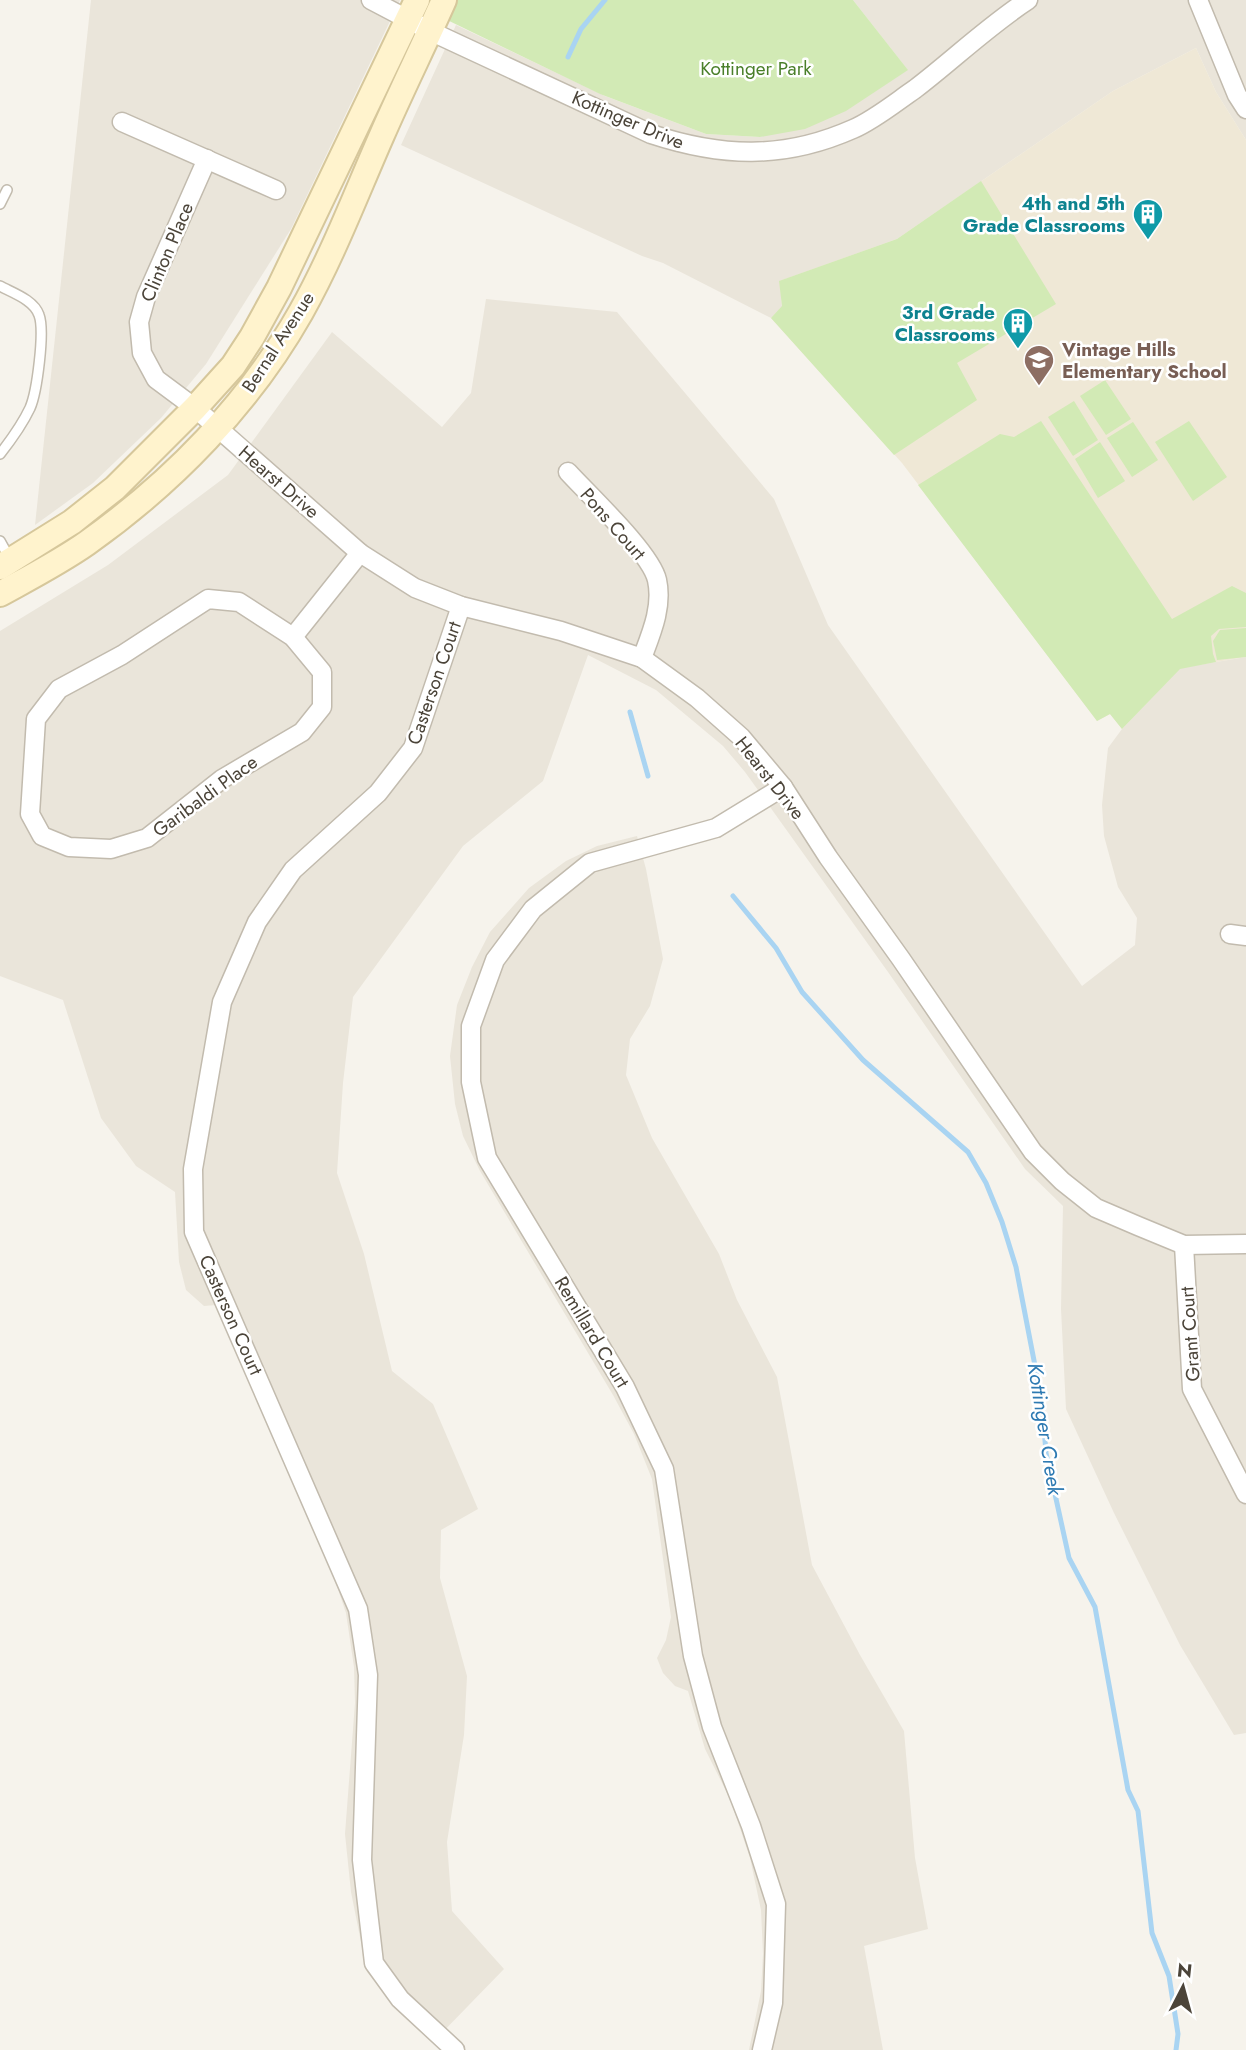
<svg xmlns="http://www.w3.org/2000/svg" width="1246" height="2050" font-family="Jost,sans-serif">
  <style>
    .residential { fill: #eae5da }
    .education { fill: #efe8d6 }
    .green { fill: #d2eab5 }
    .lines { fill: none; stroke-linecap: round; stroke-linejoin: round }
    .stream { stroke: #a9d4f2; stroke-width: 5 }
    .service-casing { stroke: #c2bbae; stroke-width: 12 }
    .minor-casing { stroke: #c2bbae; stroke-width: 21 }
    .secondary-casing { stroke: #d6c79b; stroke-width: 28 }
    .service { stroke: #fff; stroke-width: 9 }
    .minor { stroke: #fff; stroke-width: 18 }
    .secondary { stroke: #fff3cd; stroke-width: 24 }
    .labels { text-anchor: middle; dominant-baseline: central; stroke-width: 5; stroke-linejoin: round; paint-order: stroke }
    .park-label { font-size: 19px; fill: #4a7f2a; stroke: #fff }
    .street-label { font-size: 19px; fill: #4b4439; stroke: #fff }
    .culture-label { font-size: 19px; font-weight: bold; fill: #0d838f; stroke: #fff; text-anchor: end }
    .education-label { font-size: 19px; font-weight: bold; fill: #785e54; stroke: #fff; text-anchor: start }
    .water-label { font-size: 21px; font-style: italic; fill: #2e7ab2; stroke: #fff }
  </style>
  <rect width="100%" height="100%" fill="#f6f3ec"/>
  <g class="residential">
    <path d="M91 0H400L291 229 206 364 161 418 93 483 35 525Z"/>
    <path d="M853 0H1246V140L1216 92 1196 48 1113 91 897 239 780 281 782 307 771 318 663 263 642 256 401 145 456 25 605 96 706 134 760 137 907 69Z"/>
    <path d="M486 299 617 312 774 499 828 625 1082 986 1135 945 1137 918 1118 887 1104 836 1102 805 1108 748 1122 729 1180 668 1246 657V1733L1234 1735 1180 1645 1114 1513 1066 1409 1061 1309 1063 1206 1025 1169 888 972 745 772 723 746 656 690 588 655 543 781 463 846 353 997 343 1083 337 1173 364 1254 392 1371 433 1404 478 1509 441 1530 440 1578 467 1676 464 1735 447 1842 452 1911 504 1969 434 2041 399 2010 367 1972 351 1892 345 1834 355 1703 354 1667 346 1613 326 1554 216 1305 204 1306 186 1290 179 1262 175 1192 136 1166 101 1118 63 1000 0 976V631L108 565 228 475 332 332 442 427 471 393Z"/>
    <path d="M637 836 646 869 663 959 650 1006 630 1039 626 1075 652 1138 719 1254 737 1300 777 1377 812 1565 860 1655 904 1731 915 1858 928 1929 864 1946 883 2050H749L761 1991 763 1954 761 1910 750 1858 730 1799 705 1749 688 1691 675 1686 663 1673 657 1658 666 1640 671 1617 652 1479 634 1434 613 1395 480 1171 463 1136 455 1104 450 1056 457 1005 472 967 490 932 529 888 566 861 597 846Z"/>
  </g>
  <path class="education" d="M1196 48 1216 92 1246 140V657L1180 668 1122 729 1110 714 1097 721 902 463 771 318 782 306 779 281 897 239 1113 91Z"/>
  <g class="green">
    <path d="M406 0H853L908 70 846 111 805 129 760 137 706 134 600 94Z"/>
    <path d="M981 181 1056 304 957 363 977 400 894 455 771 318 782 306 779 281 897 239Z"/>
    <path d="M1105 380 1131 419 1106 435 1080 396Z"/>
    <path d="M1074 401 1098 440 1073 456 1048 417Z"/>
    <path d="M1041 421 1172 619 1232 586 1246 593V627L1219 629 1211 636 1213 654 1216 662 1180 669 1122 729 1110 714 1097 721 918 485 1000 434 1014 437Z"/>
    <path d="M1189 421 1227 477 1193 501 1155 442Z"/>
    <path d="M1133 422 1158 460 1132 477 1107 438Z"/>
    <path d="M1100 442 1125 481 1098 498 1075 459Z"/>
    <path d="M1246 628V657L1217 660 1213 641 1220 630Z"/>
  </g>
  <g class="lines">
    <g class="stream">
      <path d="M568 57 581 29 605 0"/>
      <path d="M630 712 648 776"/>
      <path d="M733 896 776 948 802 992 863 1060 968 1152 986 1183 1002 1222 1016 1267 1042 1402 1046 1453 1069 1558 1095 1607 1128 1790 1138 1811 1152 1933 1169 1976 1178 2034 1176 2050"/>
    </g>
    <g class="service-casing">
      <g id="service">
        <path d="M0 204 7 190"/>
        <path d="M0 286C13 293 34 300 39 315 45 331 37 392 30 408 22 425 11 440 0 454"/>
        <path d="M0 541 10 559"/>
      </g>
    </g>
    <g class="minor-casing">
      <g id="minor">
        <path d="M371 0 430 31 651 134C721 157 783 160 853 129 874 120 896 102 915 89 953 60 988 26 1028 0"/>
        <path d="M1198 0 1237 95 1246 109"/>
        <path d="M122 122 276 190"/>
        <path d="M207 159 146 297 139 322 142 353 156 379 195 408 360 553 415 588 461 606 561 631 642 658 697 698 741 737 783 787 828 857 901 959 1033 1152 1062 1181 1096 1208 1138 1226 1184 1245 1246 1244"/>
        <path d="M568 472C589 495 651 553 657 580 663 607 651 634 642 658"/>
        <path d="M208 599 239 602 293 637 322 672V707L302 732 222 779 147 838 111 849 69 847 42 836 30 814 36 719 59 689 122 655Z"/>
        <path d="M293 637 360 553"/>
        <path d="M1230 934 1246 936"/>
        <path d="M1184 1245 1192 1389 1246 1494"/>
        <path d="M455 2050 400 1999 374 1963 362 1860 368 1675 358 1609 194 1232 193 1169 222 1002 257 922 293 870 378 793 413 748 461 606"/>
        <path d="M762 2050 773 2003 776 1904 751 1826 712 1727 693 1656 664 1469 625 1387 487 1158 471 1082V1026L495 960 533 909 590 863 716 828 783 787"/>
      </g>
    </g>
    <g class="secondary-casing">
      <g id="secondary">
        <path d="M0 567 72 522 115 488 195 408 233 366 252 337 279 288 417 0"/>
        <path d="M0 594C29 578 60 562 87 543 173 482 249 404 301 312 333 255 356 194 382 135 402 89 424 45 444 0"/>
      </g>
    </g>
    <use href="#service" class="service"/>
    <use href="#minor" class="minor"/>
    <use href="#secondary" class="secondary"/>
  </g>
  <defs>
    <g id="building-pin" transform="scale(1.575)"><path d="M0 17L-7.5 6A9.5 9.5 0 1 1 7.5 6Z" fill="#0f9aa8" stroke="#fff"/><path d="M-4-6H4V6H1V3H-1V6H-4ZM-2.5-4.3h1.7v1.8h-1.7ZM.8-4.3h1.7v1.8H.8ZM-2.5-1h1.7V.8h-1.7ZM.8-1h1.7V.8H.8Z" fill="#fff"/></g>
    <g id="school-pin" transform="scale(1.575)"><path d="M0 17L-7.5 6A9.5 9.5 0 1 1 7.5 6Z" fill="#8d6e63" stroke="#fff"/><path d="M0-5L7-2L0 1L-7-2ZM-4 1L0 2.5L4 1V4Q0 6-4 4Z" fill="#fff"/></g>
  </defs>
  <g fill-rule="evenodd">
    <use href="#building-pin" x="1148" y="214"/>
    <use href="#building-pin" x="1018" y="323"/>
    <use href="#school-pin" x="1039" y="360"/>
  </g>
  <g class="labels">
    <g class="park-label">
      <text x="756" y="68">Kottinger Park</text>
    </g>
    <g class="street-label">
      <text transform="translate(628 120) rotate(23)">Kottinger Drive</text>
      <text transform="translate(167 252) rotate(-67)">Clinton Place</text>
      <text transform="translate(278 342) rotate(-57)">Bernal Avenue</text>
      <text transform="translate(279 482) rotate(41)">Hearst Drive</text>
      <text transform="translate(613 524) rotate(49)">Pons Court</text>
      <text transform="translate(434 683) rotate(-71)">Casterson Court</text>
      <text transform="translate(770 778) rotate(52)">Hearst Drive</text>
      <text transform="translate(205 796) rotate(-36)">Garibaldi Place</text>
      <text transform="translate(231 1315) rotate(66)">Casterson Court</text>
      <text transform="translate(592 1332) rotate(59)">Remillard Court</text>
      <text transform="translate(1190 1334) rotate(-94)">Grant Court</text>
    </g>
    <g class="culture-label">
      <text x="1125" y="203">4th and 5th<tspan x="1125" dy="22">Grade Classrooms</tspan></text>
      <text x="995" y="312">3rd Grade<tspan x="995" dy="22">Classrooms</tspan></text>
    </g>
    <g class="education-label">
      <text x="1062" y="349">Vintage Hills<tspan x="1062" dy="22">Elementary School</tspan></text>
    </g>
    <g class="water-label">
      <text transform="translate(1045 1429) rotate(81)">Kottinger Creek</text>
    </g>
  </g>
  <g transform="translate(1183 1987) rotate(6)" stroke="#ffffff" stroke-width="5" paint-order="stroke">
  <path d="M0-5L12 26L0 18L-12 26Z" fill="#4b4439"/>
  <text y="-10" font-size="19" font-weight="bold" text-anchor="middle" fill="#4b4439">N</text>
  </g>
</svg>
